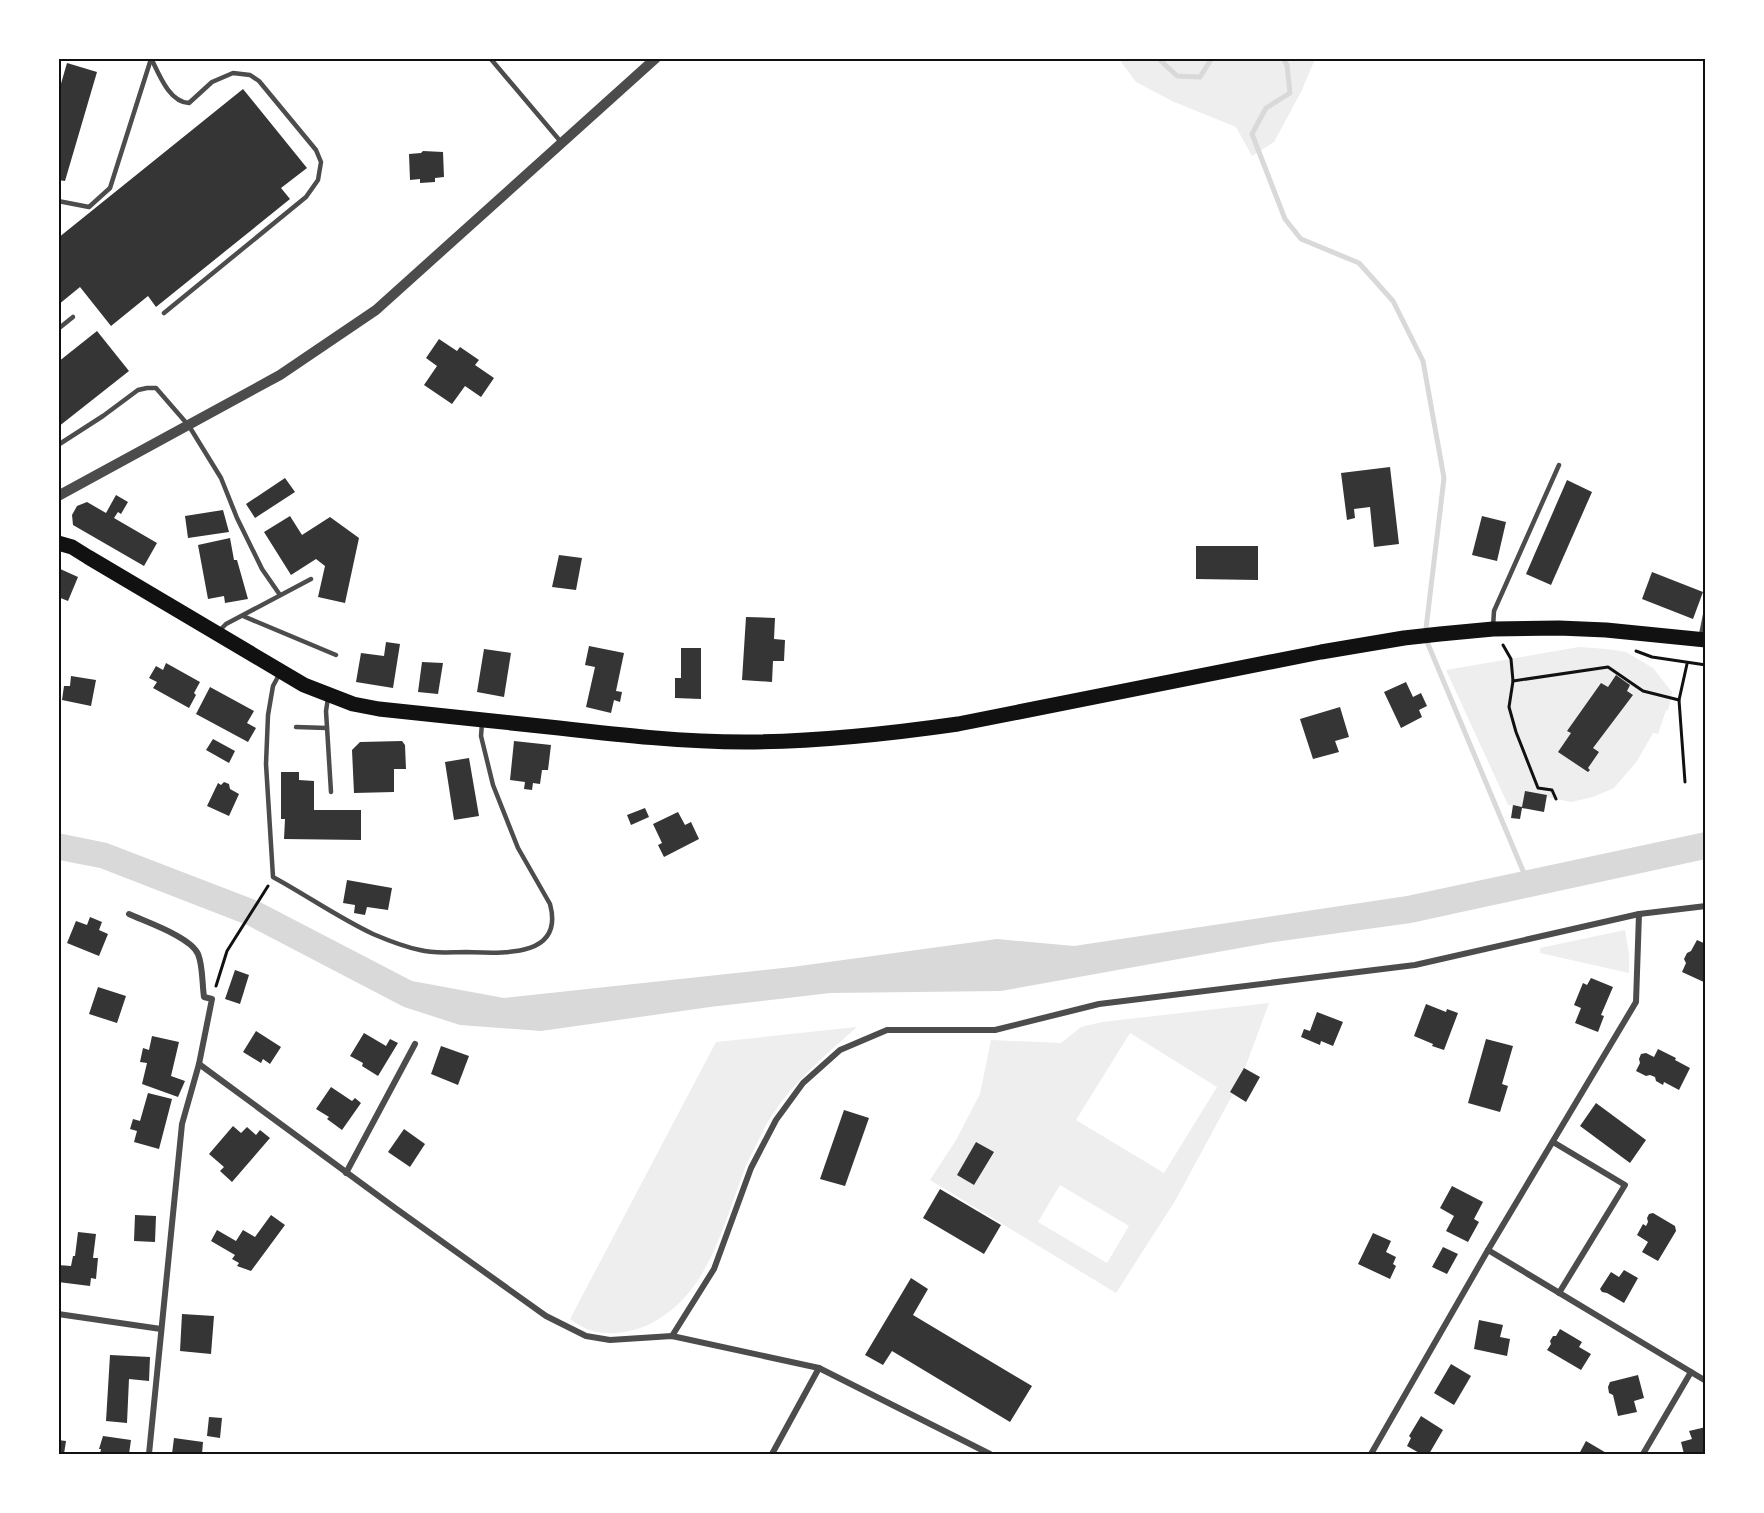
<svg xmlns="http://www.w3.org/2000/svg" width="1764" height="1513" font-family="'Titillium Web',sans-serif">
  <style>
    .green { fill: #eee; fill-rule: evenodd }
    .water { fill: #d9d9d9 }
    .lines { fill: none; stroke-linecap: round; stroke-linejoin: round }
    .stream { stroke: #d9d9d9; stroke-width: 5 }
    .building { fill: #353535 }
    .path { stroke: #111; stroke-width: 3 }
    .service { stroke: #4c4c4c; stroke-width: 4.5 }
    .minor { stroke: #4c4c4c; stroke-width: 6 }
    .tertiary { stroke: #4c4c4c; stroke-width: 10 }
    .primary { stroke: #111; stroke-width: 15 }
    .neatline { fill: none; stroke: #111; stroke-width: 2 }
  </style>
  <rect width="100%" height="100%" fill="#fff"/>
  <g class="green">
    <path d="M1119 59H1315L1301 92 1274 142 1252 156 1236 127 1172 101 1136 82Z"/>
    <path d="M1579 647 1607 649 1626 652 1653 668 1672 692 1668 711 1666 710 1658 734 1653 733 1637 761 1614 788 1593 797 1571 802 1547 797V795L1522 807 1508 805 1446 670Z"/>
    <path d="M1625 930 1629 954V973L1540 953V948Z"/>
    <path d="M1269 1003 1245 1068 1230 1092 1233 1094 1175 1201 1116 1293 930 1180 956 1140 980 1094 991 1040 1061 1043 1081 1027 1102 1022ZM1130 1033 1217 1087 1164 1173 1076 1120ZM976 1142 994 1153 974 1185 957 1175ZM1060 1185 1129 1226 1107 1263 1038 1222Z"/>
    <path d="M857 1027C827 1054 795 1080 772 1115 767 1122 763 1131 759 1139 755 1148 749 1158 745 1168 722 1227 708 1300 643 1327 627 1333 607 1336 589 1330 583 1328 576 1323 570 1319L716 1042Z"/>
  </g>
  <path class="water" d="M1705 832 1706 859 1411 923 1274 942 1001 991 830 993 710 1007 541 1031 460 1025 404 1007 247 925 100 868 59 860 58 833 107 843 258 901 412 981 504 998 792 967 997 939 1074 946 1407 896Z"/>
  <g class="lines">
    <g class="stream">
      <path d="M1158 58 1177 76 1200 77 1212 58"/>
      <path d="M1283 58 1287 65 1290 93 1266 108 1252 134 1285 219 1301 239 1359 263 1393 301 1423 361 1444 478 1425 637 1526 878"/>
    </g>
  </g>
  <g class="building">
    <path d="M67 63 97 72 65 181 58 180V94Z"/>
    <path d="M243 89 307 168 281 188 290 199 156 307 148 296 111 326 80 287 58 305V238Z"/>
    <path d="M423 151 443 152 444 177 435 178V182L420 183V179L410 180 409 154 421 153Z"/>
    <path d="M97 331 129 371 58 427V362Z"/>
    <path d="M439 339 457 351 460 347 479 360 475 365 494 378 481 397 465 386 452 404 424 385 437 366 426 358Z"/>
    <path d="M1390 467 1399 544 1374 547 1370 507 1354 509 1355 518 1347 520 1341 473Z"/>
    <path d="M285 478 295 492 255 518 246 504Z"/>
    <path d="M1567 480 1592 492 1551 585 1526 574Z"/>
    <path d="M116 495 128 502 121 514 118 512 114 518 157 543 144 566 73 525 72 515 77 506 87 502 106 513Z"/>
    <path d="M223 510 229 532 188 538 185 516Z"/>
    <path d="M290 516 302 535 330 517 359 538 345 603 318 597 325 566 316 559 291 575 264 532Z"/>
    <path d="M1482 516 1506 522 1497 561 1472 555Z"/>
    <path d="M230 538 234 560H237L248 599 225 603 224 596 208 599 198 545Z"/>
    <path d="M1196 546H1258V580L1196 579Z"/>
    <path d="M559 555 582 558 576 590 552 587Z"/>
    <path d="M58 568 78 577 68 601 58 597Z"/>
    <path d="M1652 572 1703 592 1693 619 1642 599Z"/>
    <path d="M746 617 775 618 774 639 785 640 784 661H773L772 682 742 680Z"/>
    <path d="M386 642 400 644 393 688 356 682 361 653 384 656Z"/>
    <path d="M589 646 624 653 616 691 622 692 620 702 614 700 611 713 586 707 595 667 585 665Z"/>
    <path d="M681 648H701V699L675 698V678H681Z"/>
    <path d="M484 649 511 653 504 697 477 692Z"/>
    <path d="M422 662 443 663 438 694 418 692Z"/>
    <path d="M166 663 200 682 194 693 196 695 189 708 153 688 157 682 149 678 156 666 163 670Z"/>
    <path d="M1616 675 1630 685 1627 691 1633 695 1593 748 1599 752 1588 768 1590 770 1588 772 1558 752 1571 733 1567 731 1601 683 1608 687Z"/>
    <path d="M71 676 96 680 91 706 62 700 64 686H70Z"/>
    <path d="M1406 682 1413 697 1421 693 1427 706 1419 710 1422 717 1401 728 1384 692Z"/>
    <path d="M210 687 254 711 247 723 256 728 248 742 196 714Z"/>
    <path d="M1340 707 1349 737 1335 741 1339 752 1313 759 1300 719Z"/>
    <path d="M213 739 235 751 229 763 206 750Z"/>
    <path d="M402 741 405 745 406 769H394V792L354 793 352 750 360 742Z"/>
    <path d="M514 741 551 745 548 770H542L540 784 533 783 532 790 524 789 525 782 510 780Z"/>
    <path d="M469 758 479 816 454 820 445 762Z"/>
    <path d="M281 772H299V780L314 781V810H361V840L284 839 285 819H281Z"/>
    <path d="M224 782 229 784 230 789 239 794 229 816 207 806 218 783 221 785Z"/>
    <path d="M1525 791 1547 795 1544 812 1522 808 1520 819 1511 818 1513 805 1522 807Z"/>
    <path d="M645 808 649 817 631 825 627 815Z"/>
    <path d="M678 812 685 825 691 822 699 839 664 857 658 845 662 843 653 824Z"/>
    <path d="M347 880 392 888 388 910 367 907 365 915 354 913 355 905 343 903Z"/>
    <path d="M90 917 102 922 99 930 108 934 99 956 67 943 76 921 87 925Z"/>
    <path d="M1697 940 1706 944V983L1682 972 1686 963 1684 959 1687 953 1691 951Z"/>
    <path d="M235 970 249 975 240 1004 225 999Z"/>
    <path d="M1591 978 1613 987 1601 1015 1604 1016 1598 1032 1575 1023 1581 1008 1574 1005 1583 983 1587 985Z"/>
    <path d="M98 987 126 996 117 1023 89 1014Z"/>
    <path d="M1426 1004 1446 1012 1447 1009 1458 1013 1444 1050 1432 1046 1433 1044 1414 1036Z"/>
    <path d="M1317 1012 1343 1022 1333 1046 1321 1041 1320 1045 1301 1037 1304 1029 1310 1031Z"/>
    <path d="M256 1031 281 1047 270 1064 263 1059 261 1063 243 1052Z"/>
    <path d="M364 1033 386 1046 390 1039 398 1043 378 1076 362 1066 363 1063 350 1056Z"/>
    <path d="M152 1036 179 1042 171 1076 185 1081 178 1097 142 1084 147 1063 140 1062 143 1048 149 1050Z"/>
    <path d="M1486 1039 1513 1046 1502 1084 1508 1086 1500 1112 1468 1103Z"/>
    <path d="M441 1046 469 1056 458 1085 431 1074Z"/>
    <path d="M1658 1049 1676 1058 1675 1060 1690 1068 1679 1090 1664 1082 1663 1085 1656 1081 1655 1077 1650 1075 1646 1076 1636 1071 1640 1063 1639 1059 1641 1054 1646 1053 1654 1057Z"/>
    <path d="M1244 1068 1260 1077 1246 1102 1230 1092Z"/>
    <path d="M331 1087 352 1101 355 1098 361 1103 342 1130 327 1119 329 1117 316 1109Z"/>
    <path d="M148 1093 172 1099 159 1149 134 1142 137 1131 130 1129 133 1119 140 1121Z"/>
    <path d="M1596 1103 1646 1140 1630 1163 1580 1126Z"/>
    <path d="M844 1110 869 1118 845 1186 820 1179Z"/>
    <path d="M233 1126 241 1133 247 1127 256 1135 260 1130 270 1138 232 1182 220 1171 224 1167 209 1154Z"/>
    <path d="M404 1129 425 1144 410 1167 388 1152Z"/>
    <path d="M976 1142 994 1152 974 1185 957 1175Z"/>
    <path d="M1452 1186 1483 1202 1474 1219 1479 1222 1468 1242 1446 1231 1454 1216 1440 1208Z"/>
    <path d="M940 1189 1001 1225 984 1254 923 1218Z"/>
    <path d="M1653 1213 1675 1226 1676 1231 1658 1261 1642 1252 1648 1242 1637 1235 1643 1224 1646 1226 1648 1222 1647 1218 1649 1214Z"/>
    <path d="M135 1215 156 1216 155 1242 134 1241Z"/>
    <path d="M271 1215 285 1225 251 1271 237 1266 239 1263 232 1259 235 1255 211 1241 217 1230 236 1241 243 1230 255 1237Z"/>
    <path d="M78 1232 96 1234 93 1258H98L96 1279 91 1278 90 1286 58 1282V1265L71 1266 73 1256H75Z"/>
    <path d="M1373 1233 1391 1241 1386 1252 1396 1257 1393 1264 1396 1266 1390 1279 1358 1264Z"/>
    <path d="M1443 1247 1458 1254 1447 1274 1432 1267Z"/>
    <path d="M1624 1270 1638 1278 1624 1303 1607 1293 1602 1292 1600 1289 1611 1272 1619 1277Z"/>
    <path d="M911 1278 928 1289 913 1315 1032 1386 1010 1422 892 1351 883 1365 865 1355Z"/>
    <path d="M182 1314 214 1316 211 1354 180 1351Z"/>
    <path d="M1479 1320 1503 1325 1500 1337 1510 1339 1507 1356 1474 1349Z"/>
    <path d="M1560 1329 1582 1342 1579 1347 1591 1354 1581 1370 1547 1350 1551 1344 1550 1341 1553 1336H1556Z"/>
    <path d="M110 1355 150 1357 149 1381 129 1379 127 1423 106 1421Z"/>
    <path d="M1451 1364 1471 1376 1454 1405 1434 1393Z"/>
    <path d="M1638 1375 1644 1398 1634 1401 1637 1412 1618 1416 1613 1395 1609 1393 1608 1387 1610 1382Z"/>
    <path d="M1421 1416 1443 1430 1429 1454H1421L1407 1446 1411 1438 1409 1436Z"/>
    <path d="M209 1417 222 1418 220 1438 207 1436Z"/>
    <path d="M1706 1427V1454H1684L1681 1442 1692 1439 1689 1431Z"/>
    <path d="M103 1436 131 1440 129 1454H100L101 1449H99Z"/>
    <path d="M174 1438 203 1442 202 1454H172Z"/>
    <path d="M58 1440 66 1441 64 1454H58Z"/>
    <path d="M1586 1441 1608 1454H1579Z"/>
  </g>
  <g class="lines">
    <g class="path">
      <path d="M1503 645 1511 659 1513 681 1509 707 1516 732 1538 788 1552 790 1556 799"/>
      <path d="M1636 651 1652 657 1706 665"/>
      <path d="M1513 681 1608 667 1643 691 1679 700 1685 782"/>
      <path d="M1679 700 1687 664"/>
      <path d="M216 986 227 951 268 886"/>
    </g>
    <g class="service">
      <path d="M151 58C159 74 169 102 189 103L212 82 233 73 250 75 259 81 316 150 321 162 318 180 306 197 164 313"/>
      <path d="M490 58 561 142"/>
      <path d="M58 201 89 207 110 188 151 59"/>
      <path d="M58 329 73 317"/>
      <path d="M58 445 103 416 138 390 147 388H156L189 426 221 478 237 518 262 569 280 595"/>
      <path d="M243 616 336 655"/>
      <path d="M1493 627 1494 611 1559 465"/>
      <path d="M218 632 226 624 311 579"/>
      <path d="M280 673 273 686 268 715 266 764 273 877C306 895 339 918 373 934 387 940 405 947 420 950 434 954 451 952 466 952 500 953 565 959 550 904L518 848 493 785 481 736 482 723"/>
      <path d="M328 698 326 711 331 792"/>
      <path d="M296 727 327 728"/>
    </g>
    <g class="minor">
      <path d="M1701 639 1706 614"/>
      <path d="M129 914C146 922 191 937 198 954 203 966 202 983 204 997L212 999 199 1064 182 1124 149 1454"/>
      <path d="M199 1064 395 1208 546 1316 586 1336 610 1340 672 1336 819 1368 990 1454"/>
      <path d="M1553 1142 1625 1185 1559 1293"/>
      <path d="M346 1173 415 1044"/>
      <path d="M1488 1250 1706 1381"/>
      <path d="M58 1314 161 1329"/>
      <path d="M672 1336 714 1269 751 1168 776 1120 803 1083 840 1050 887 1030H995L1099 1004 1415 965 1639 914 1706 906"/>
      <path d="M772 1454 819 1368"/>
      <path d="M1371 1454 1488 1250 1636 1002 1639 914"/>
      <path d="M1643 1454 1691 1372"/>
    </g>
    <path class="tertiary" d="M58 496 280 375 376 310 656 58"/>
    <path class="primary" d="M58 543 72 547 88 557 304 685 353 704 379 709C439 715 499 722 559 728 621 735 683 742 745 742 816 742 888 734 958 724L1321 652 1404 638 1440 634 1493 629 1559 628 1606 630 1706 640"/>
  </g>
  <rect width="1764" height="1513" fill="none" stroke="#ffffff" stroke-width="120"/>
  <rect x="60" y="60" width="1644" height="1393" class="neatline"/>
</svg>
